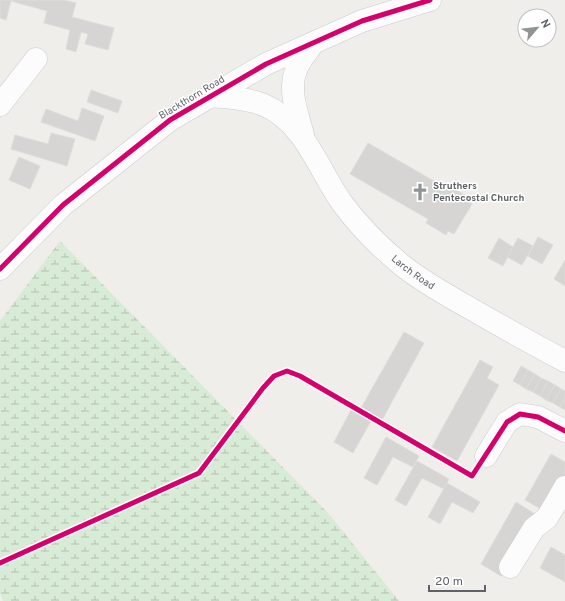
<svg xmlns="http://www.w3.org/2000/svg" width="565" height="601" font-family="Overpass,sans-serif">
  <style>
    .wetland { fill: url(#wetland-marsh) }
    .building { fill: #d6d5d3; stroke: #deddd9 }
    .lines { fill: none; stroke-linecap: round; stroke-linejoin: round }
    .minor-casing { stroke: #cbcccc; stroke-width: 23 }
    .minor { stroke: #fdfcfc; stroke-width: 22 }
    .cycleway-casing { stroke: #fff; stroke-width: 8 }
    .cycleway { stroke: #d6006c; stroke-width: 5 }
    .labels { text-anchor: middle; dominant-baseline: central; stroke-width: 3; stroke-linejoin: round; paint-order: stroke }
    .street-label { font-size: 10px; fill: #5f6368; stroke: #fff }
    .poi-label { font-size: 10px; font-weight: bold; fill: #5f6368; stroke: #fff; text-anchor: start }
  </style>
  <defs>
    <pattern id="wetland-marsh" width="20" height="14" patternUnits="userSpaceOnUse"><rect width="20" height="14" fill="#d8ebd6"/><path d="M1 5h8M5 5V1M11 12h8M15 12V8" fill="none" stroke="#b2c2b1"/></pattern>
  </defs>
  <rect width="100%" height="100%" fill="#efeeea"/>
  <path class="wetland" d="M60 241 329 514 399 601H3L0 593V321Z"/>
  <g class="building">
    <path d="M0 0H64L76 3 72 17 114 28 108 50 85 44 88 34 81 32 76 52 66 49 70 30 44 23 47 11 11 1 6 20 0 18Z"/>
    <path d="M91 90 122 101 118 113 87 102Z"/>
    <path d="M82 108 104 116 95 141 41 122 46 109 78 121Z"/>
    <path d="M51 133 75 139 67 166 11 149 15 135 48 144Z"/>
    <path d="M368 143 446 188 448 185 468 197 466 200 472 204 454 234 448 231 446 235 426 223 428 219 350 174Z"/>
    <path d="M19 157 40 166 30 189 9 180Z"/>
    <path d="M538 237 553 245 542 264 528 256Z"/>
    <path d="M499 238 513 247 503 266 488 258Z"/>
    <path d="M518 238 533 246 522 265 507 257Z"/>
    <path d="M565 260V286L554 279Z"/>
    <path d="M404 332 424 343 382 420 361 408Z"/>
    <path d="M480 360 493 367 487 378 499 385 457 461 432 447Z"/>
    <path d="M521 366 528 370 520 385 513 381Z"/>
    <path d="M528 370 535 374 526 389 520 385Z"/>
    <path d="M535 374 541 378 533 392 526 389Z"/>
    <path d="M541 378 548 381 540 396 533 392Z"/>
    <path d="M548 381 555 385 546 400 540 396Z"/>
    <path d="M555 385 561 389 553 403 546 400Z"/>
    <path d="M561 389 565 391V397L560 407 553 403Z"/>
    <path d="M565 397V410L560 407Z"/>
    <path d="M351 410 371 421 353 453 334 442Z"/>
    <path d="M386 437 419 456 413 467 393 457 377 485 364 478Z"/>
    <path d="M551 454 565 462V478L546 512 525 500Z"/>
    <path d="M417 461 449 479 444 489 422 478 406 506 395 500Z"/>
    <path d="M447 483 480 502 473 513 452 502 440 524 428 517Z"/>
    <path d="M516 502 535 514 501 576 481 564Z"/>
    <path d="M551 547 565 555V582L540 568Z"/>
  </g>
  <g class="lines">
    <g class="minor-casing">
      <g id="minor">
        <path id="s1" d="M211 96C229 98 247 98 264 105 305 123 318 169 342 203 359 226 381 248 403 266 427 285 454 299 480 314 508 330 537 346 565 361"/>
        <path d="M0 105 36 59"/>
        <path d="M303 135C297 112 286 86 299 64 303 56 309 50 313 43"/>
        <path d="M0 269 63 205 170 120 266 64 362 21 430 0"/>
        <path d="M486 456 507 422 520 414 538 417 565 431"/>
        <path d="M510 567 534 528 547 518 565 487"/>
      </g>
    </g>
    <use href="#minor" class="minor"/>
    <g class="cycleway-casing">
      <g id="cycleway">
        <path d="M0 269 63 205 170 120 266 64 362 21 430 0"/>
        <path d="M0 563 199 473 263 388 274 376 287 371 300 376 472 476 507 422 520 414 538 417 565 431"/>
      </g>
    </g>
    <use href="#cycleway" class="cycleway"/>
  </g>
  <defs>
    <g id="church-bare" transform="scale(1.38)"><path d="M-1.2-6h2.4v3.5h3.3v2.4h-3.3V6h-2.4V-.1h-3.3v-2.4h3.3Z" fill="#919496" stroke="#fff" stroke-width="2.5" paint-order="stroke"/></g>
  </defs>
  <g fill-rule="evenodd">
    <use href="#church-bare" x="420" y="192"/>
  </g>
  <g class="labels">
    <g class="street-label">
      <text transform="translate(192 98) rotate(-31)">Blackthorn Road</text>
      <text stroke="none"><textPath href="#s1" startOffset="281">Larch Road</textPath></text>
    </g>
    <g class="poi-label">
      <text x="433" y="186">Struthers<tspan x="433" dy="12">Pentecostal Church</tspan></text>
    </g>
  </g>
  <g transform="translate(537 28) rotate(62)"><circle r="19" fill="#ffffff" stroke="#bfc1c3"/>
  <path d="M0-3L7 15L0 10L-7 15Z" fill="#919496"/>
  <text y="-6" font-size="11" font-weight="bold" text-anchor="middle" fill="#5f6368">N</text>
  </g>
  <path d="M429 585v6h56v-6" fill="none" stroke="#5f6368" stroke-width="2"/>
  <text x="435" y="585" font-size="12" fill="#5f6368" stroke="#ffffff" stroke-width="3" paint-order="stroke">20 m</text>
</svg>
